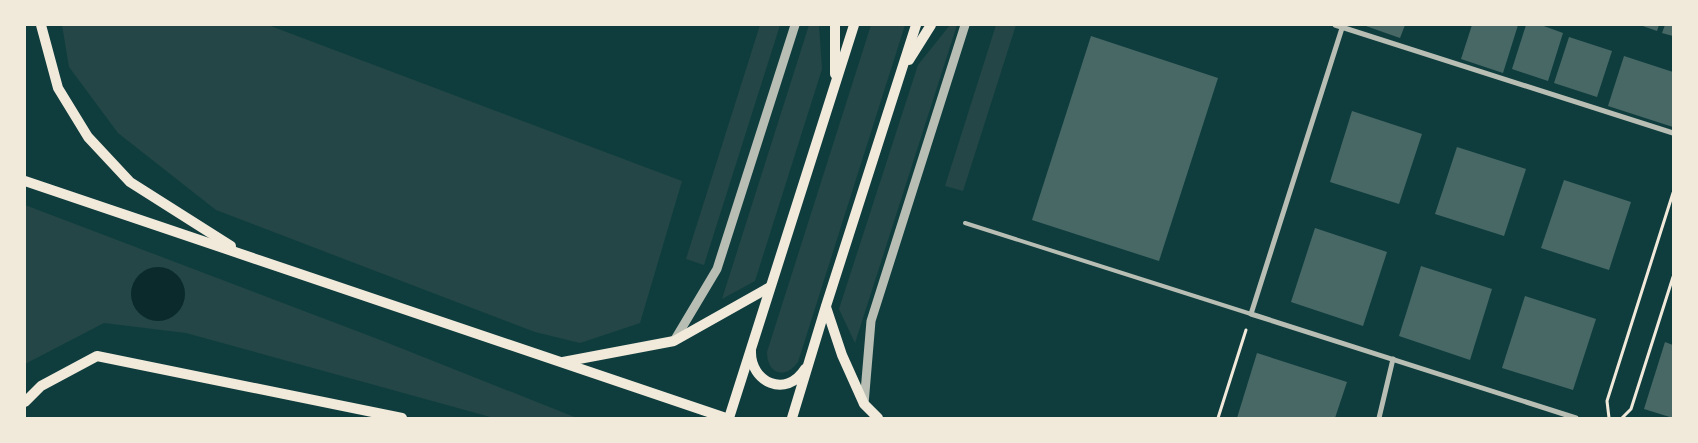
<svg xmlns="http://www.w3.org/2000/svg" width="1698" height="443" font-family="'Archivo Narrow',sans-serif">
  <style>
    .green { fill: #244646 }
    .water { fill: #0a2a2b }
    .building { fill: #486865 }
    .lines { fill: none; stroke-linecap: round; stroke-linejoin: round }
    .path { stroke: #f1e9da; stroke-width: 3 }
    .service { stroke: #b8beb3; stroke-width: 4 }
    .minor { stroke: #b8beb3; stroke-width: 5 }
    .tertiary { stroke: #b8beb3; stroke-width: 9 }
    .secondary { stroke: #f1e9da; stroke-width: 10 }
  </style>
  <rect width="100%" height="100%" fill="#0f3d3e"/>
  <g class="green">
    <path d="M62 25H268L682 181 640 323 580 343 535 332 216 210 118 133 69 67Z"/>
    <path d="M760 25H780L704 265 686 259Z"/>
    <path d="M809 25H819L822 69 755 281 722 299Z"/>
    <path d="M871 25H905L798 362C785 380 767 374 767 352Z"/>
    <path d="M950 25H957L855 343 839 309 918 65Z"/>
    <path d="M996 25H1016L963 191 945 186Z"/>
    <path d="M25 205 383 341 577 418H494L186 333 104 323 25 364Z"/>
  </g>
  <circle class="water" cx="158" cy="294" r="27"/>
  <g class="building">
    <path d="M1363 25H1405L1400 38Z"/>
    <path d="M1472 25H1518L1503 73 1461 59Z"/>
    <path d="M1526 25H1541L1563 33 1548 81 1512 69Z"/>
    <path d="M1640 25H1659L1657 31Z"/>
    <path d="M1665 25H1673V36L1662 33Z"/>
    <path d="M1091 36 1218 78 1159 261 1032 220Z"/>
    <path d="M1569 37 1612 51 1597 97 1554 83Z"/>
    <path d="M1624 56 1673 72V127L1608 106Z"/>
    <path d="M1352 111 1422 134 1399 204 1330 182Z"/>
    <path d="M1457 147 1526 169 1504 236 1435 214Z"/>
    <path d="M1564 180 1631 202 1609 270 1541 248Z"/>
    <path d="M1315 228 1387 252 1363 326 1291 302Z"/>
    <path d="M1421 266 1492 289 1470 360 1399 336Z"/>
    <path d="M1525 296 1596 319 1573 390 1502 368Z"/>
    <path d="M1665 342 1673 345V418L1644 409Z"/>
    <path d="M1257 353 1347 382 1335 418H1237Z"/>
  </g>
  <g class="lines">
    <g class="path">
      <path d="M1218 418 1246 330"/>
      <path d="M1609 418 1607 401 1673 193"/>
      <path d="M1622 418 1631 409 1673 277"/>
    </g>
    <path class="service" d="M965 223 1251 314"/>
    <g class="minor">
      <path d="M1335 25 1673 133"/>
      <path d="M1343 25 1251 314 1576 418"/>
      <path d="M1379 418 1393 359"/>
    </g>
    <g class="tertiary">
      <path d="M674 341 717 269 795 25"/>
      <path d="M864 404 871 321 965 25"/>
    </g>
    <g class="secondary">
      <path d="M41 25 58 88 88 137 130 182 231 246"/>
      <path d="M909 60 931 25"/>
      <path d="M835 74V25"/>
      <path d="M25 181 726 418"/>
      <path d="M826 307 842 355 864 404 878 418"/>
      <path d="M751 351C750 382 786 399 805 369"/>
      <path d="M563 362 674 341 770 287"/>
      <path d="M25 402 41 386 97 356 402 418"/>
      <path d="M729 418 854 25"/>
      <path d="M792 418 826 306 916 25"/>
    </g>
  </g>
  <rect width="1698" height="443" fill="none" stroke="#f1e9da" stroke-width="52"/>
</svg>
